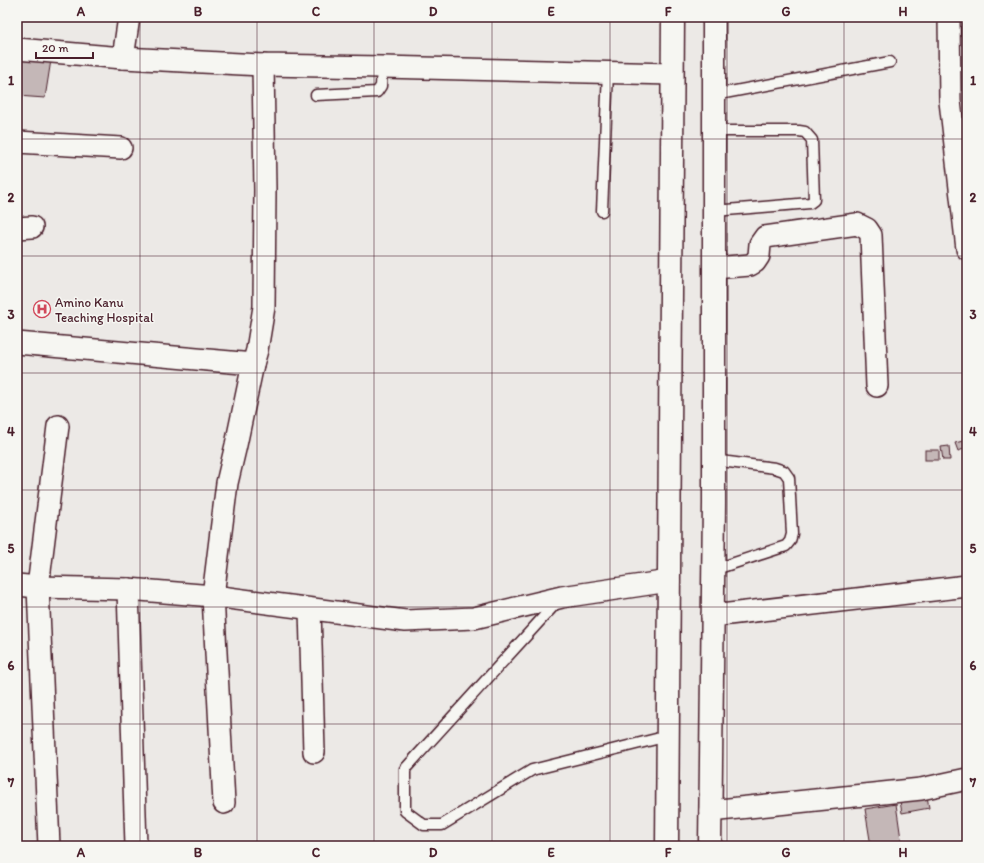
<svg xmlns="http://www.w3.org/2000/svg" width="984" height="863" font-family="Itim,sans-serif">
  <style>
    .building { fill: #c4b7b7; stroke: #4a1f2b }
    .lines { fill: none; stroke-linecap: round; stroke-linejoin: round }
    .service-casing { stroke: #4a1f2b; stroke-width: 13 }
    .minor-casing { stroke: #4a1f2b; stroke-width: 24 }
    .primary-casing { stroke: #4a1f2b; stroke-width: 25 }
    .service { stroke: #f6f6f2; stroke-width: 10 }
    .minor { stroke: #f6f6f2; stroke-width: 21 }
    .primary { stroke: #f6f6f2; stroke-width: 22 }
    .grid { fill: none; stroke: #4a1f2b; stroke-width: 1; stroke-opacity: 0.55 }
    .labels { text-anchor: middle; dominant-baseline: central; stroke-width: 3; stroke-linejoin: round; paint-order: stroke }
    .poi-label { font-size: 13px; fill: #4a1f2b; stroke: #f6f6f2; text-anchor: start }
    .neatline { fill: none; stroke: #4a1f2b; stroke-width: 1.5 }
    .grid-label { font-size: 13px; text-anchor: middle; font-weight: bold; fill: #4a1f2b }
  </style>
  <rect width="100%" height="100%" fill="#ece9e6"/>
  <filter id="ink" filterUnits="userSpaceOnUse"><feTurbulence type="fractalNoise" baseFrequency=".025" numOctaves="2"/><feDisplacementMap in="SourceGraphic" scale="8" xChannelSelector="R" yChannelSelector="G"/><feConvolveMatrix kernelMatrix="1 2 1 2 8 2 1 2 1" color-interpolation-filters="sRGB"/></filter>
  <g filter="url(#ink)">
    <g class="building">
      <path d="M17 58 51 60 45 98 17 96Z"/>
      <path d="M967 440V448L958 451 955 443Z"/>
      <path d="M949 446 950 460H943L941 447Z"/>
      <rect x="925" y="450" width="14" height="10"/>
      <path d="M927 796 929 808 902 813 900 801Z"/>
      <path d="M896 804 902 846H871L865 809Z"/>
    </g>
    <g class="lines">
      <g class="service-casing">
        <g id="service">
          <path d="M316 95 377 92 381 86 382 67"/>
          <path d="M714 95 890 62"/>
          <path d="M602 211 608 72"/>
          <path d="M714 211 810 203 814 200 812 140 805 132 799 131H714"/>
          <path d="M713 570 786 546 790 541 792 534 789 478 784 471 775 468 713 460"/>
          <path d="M558 601 405 769V811L424 825H442L532 770 668 736"/>
        </g>
      </g>
      <g class="minor-casing">
        <g id="minor">
          <path d="M949 17 950 101 967 249"/>
          <path d="M17 49 123 58 263 65 382 67 672 74"/>
          <path d="M123 58 129 17"/>
          <path d="M17 142 121 148"/>
          <path d="M17 228 32 227"/>
          <path d="M714 268 750 265 755 262 759 256 760 244 765 237 857 224 867 229 871 235 877 386"/>
          <path d="M17 343 253 364"/>
          <path d="M17 585 38 587 128 589 213 596 405 621 474 618 562 597 669 581"/>
          <path d="M128 589 136 846"/>
          <path d="M310 609 314 752"/>
          <path d="M712 616 967 586"/>
          <path d="M224 803 213 596 227 483 236 445 253 364 257 350 264 307 265 190 263 65"/>
          <path d="M710 811 921 789 967 779"/>
          <path d="M49 846 38 587 58 426"/>
        </g>
      </g>
      <g class="primary-casing">
        <g id="primary">
          <path d="M667 846 673 17"/>
          <path d="M710 846 714 504V17"/>
        </g>
      </g>
      <use href="#service" class="service"/>
      <use href="#minor" class="minor"/>
      <use href="#primary" class="primary"/>
    </g>
  </g>
  <path class="grid" d="M140 17V846M257 17V846M374 17V846M492 17V846M610 17V846M727 17V846M844 17V846M17 139H967M17 256H967M17 373H967M17 490H967M17 607H967M17 724H967"/>
  <defs>
    <g id="hospital-ring" transform="scale(0.9)"><circle r="9.5" fill="#f6f6f2" stroke="#d1495b" stroke-width="1.5"/><path d="M-5-5h3v3.5h4V-5h3V5h-3V1.5h-4V5h-3Z" fill="#d1495b"/></g>
  </defs>
  <g fill-rule="evenodd">
    <use href="#hospital-ring" x="42" y="309"/>
  </g>
  <g class="labels">
    <g class="poi-label">
      <text x="55" y="302">Amino Kanu<tspan x="55" dy="15">Teaching Hospital</tspan></text>
    </g>
  </g>
  <rect width="984" height="863" fill="none" stroke="#f6f6f2" stroke-width="44"/>
  <path d="M36 52v6h57v-6" fill="none" stroke="#4a1f2b" stroke-width="2"/>
  <text x="42" y="52" font-size="12" fill="#4a1f2b" stroke="#f6f6f2" stroke-width="3" paint-order="stroke">20 m</text>
  <rect x="22" y="22" width="940" height="819" class="neatline"/>
  <g class="grid-label">
    <text x="81" y="16">A</text>
    <text x="198" y="16">B</text>
    <text x="316" y="16">C</text>
    <text x="433" y="16">D</text>
    <text x="551" y="16">E</text>
    <text x="668" y="16">F</text>
    <text x="786" y="16">G</text>
    <text x="903" y="16">H</text>
    <text x="11" y="85">1</text>
    <text x="973" y="85">1</text>
    <text x="11" y="202">2</text>
    <text x="973" y="202">2</text>
    <text x="11" y="319">3</text>
    <text x="973" y="319">3</text>
    <text x="11" y="436">4</text>
    <text x="973" y="436">4</text>
    <text x="11" y="553">5</text>
    <text x="973" y="553">5</text>
    <text x="11" y="670">6</text>
    <text x="973" y="670">6</text>
    <text x="11" y="787">7</text>
    <text x="973" y="787">7</text>
    <text x="81" y="857">A</text>
    <text x="198" y="857">B</text>
    <text x="316" y="857">C</text>
    <text x="433" y="857">D</text>
    <text x="551" y="857">E</text>
    <text x="668" y="857">F</text>
    <text x="786" y="857">G</text>
    <text x="903" y="857">H</text>
  </g>
</svg>
